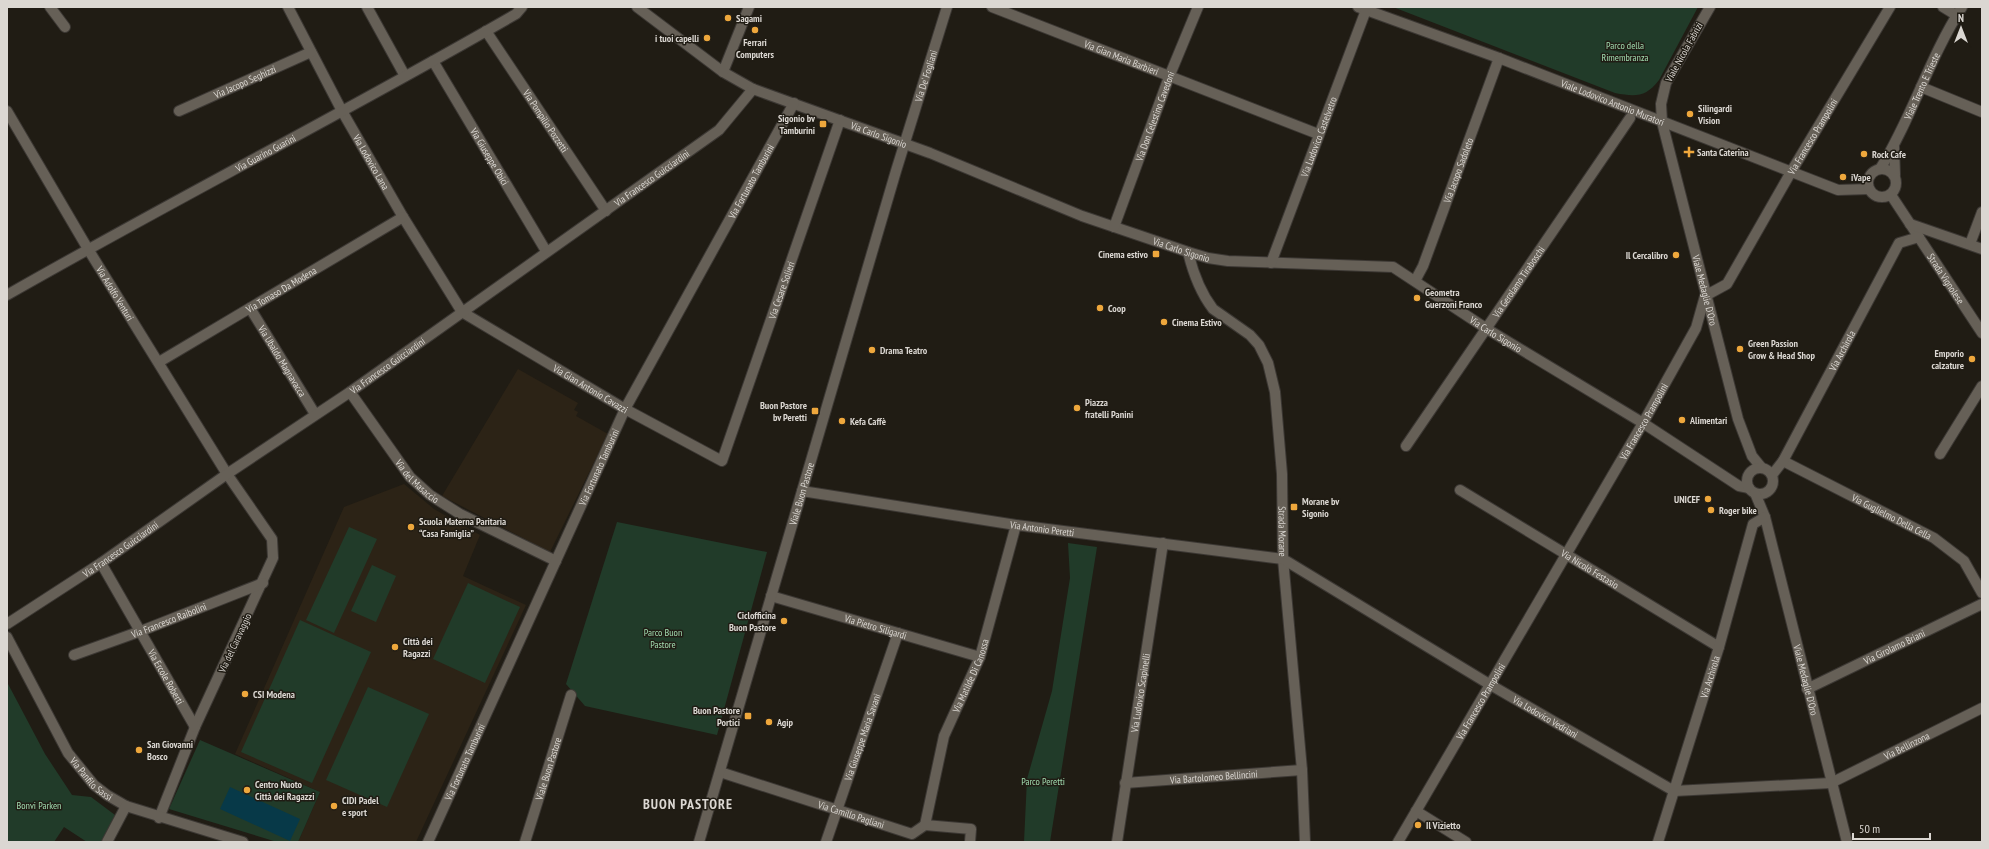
<svg xmlns="http://www.w3.org/2000/svg" width="1989" height="849" font-family="'PT Sans Narrow',sans-serif">
  <style>
    .built { fill: #2c2316 }
    .green { fill: #213b29 }
    .water { fill: #073948 }
    .lines { fill: none; stroke-linecap: round; stroke-linejoin: round }
    .minor-casing { stroke: #3c3834; stroke-width: 12 }
    .minor { stroke: #666057; stroke-width: 10 }
    .poi-dot { fill: #eea73c; stroke: #201c14; stroke-width: 1.5 }
    .labels { text-anchor: middle; dominant-baseline: central; stroke-width: 3; stroke-linejoin: round; paint-order: stroke }
    .poi-label { font-size: 10px; font-weight: bold; fill: #dbd7d2; stroke: #201c14; text-anchor: start }
    .park-label { font-size: 10px; fill: #a2ddb1; stroke: #201c14 }
    .street-label { font-size: 10px; fill: #dbd7d2; stroke: #201c14 }
    .district-label { font-size: 14px; font-weight: bold; letter-spacing: 1px; fill: #dbd7d2; stroke: #201c14 }
  </style>
  <rect width="100%" height="100%" fill="#201c14"/>
  <g class="built">
    <path d="M518 369 578 403 574 410 578 412 576 416 608 434 550 552 442 496Z"/>
    <path d="M404 484 434 509 480 535 463 576 526 605 416 842H298L320 792 235 754 344 507Z"/>
  </g>
  <g class="green">
    <path d="M1393 7H1698L1659 80C1646 97 1636 97 1615 93Z"/>
    <path d="M617 522 767 552 717 735 585 706 566 684Z"/>
    <path d="M349 527 377 539 334 633 306 620Z"/>
    <path d="M1068 543 1097 547 1050 842H1024L1027 779 1052 691 1070 578Z"/>
    <path d="M372 565 396 576 376 622 351 611Z"/>
    <path d="M468 583 520 607 485 683 433 659Z"/>
    <path d="M300 620 371 652 312 783 241 752Z"/>
    <path d="M7 682 45 754 72 795 91 797 115 815 101 842H87L64 827 54 842H7Z"/>
    <path d="M368 687 429 714 387 807 326 780Z"/>
    <path d="M200 740 320 792 298 842H277L169 809Z"/>
  </g>
  <path class="water" d="M230 787 300 819 290 841 220 809Z"/>
  <g class="lines">
    <g class="minor-casing">
      <g id="minor">
        <path d="M50 7 65 27"/>
        <path id="s1" d="M288 7 342 111 403 217 462 312 625 409 722 461 840 120"/>
        <path d="M367 7 405 76"/>
        <path id="s2" d="M637 7 723 72 753 89 930 153 1082 216 1188 252 1208 258 1228 261 1393 267 1487 329 1643 423 1739 486 1749 488"/>
        <path id="s3" d="M992 7 1318 134"/>
        <path id="s4" d="M1358 7 1499 58 1838 190 1869 189"/>
        <path id="s5" d="M1710 7 1666 83 1661 104 1662 122 1738 419 1752 456 1761 467"/>
        <path d="M1943 7 1956 15"/>
        <path id="s6" d="M486 31 606 211"/>
        <path id="s7" d="M433 61 546 251"/>
        <path d="M723 72 749 7"/>
        <path d="M1921 87 1982 112"/>
        <path id="s8" d="M7 111 88 249 227 474 272 539 273 558 195 727 159 818"/>
        <path id="s9" d="M179 111 311 52"/>
        <path d="M1894 146 1895 175"/>
        <circle cx="1882" cy="183" r="14"/>
        <path id="s10" d="M1880 169C1912 118 1929 58 1962 7"/>
        <path id="s11" d="M1891 195 1982 333"/>
        <path d="M1910 224 1982 249"/>
        <path id="s12" d="M1114 227 1169 77 1198 7"/>
        <path d="M1970 244 1982 212"/>
        <path id="s13" d="M1188 252C1193 273 1200 292 1213 309L1250 335 1259 345 1268 363 1275 392 1282 474 1283 559 1302 770 1305 842"/>
        <path id="s14" d="M1271 263 1366 10"/>
        <path id="s15" d="M1415 281 1423 266 1499 58"/>
        <path id="s16" d="M7 295C175 199 348 111 516 14L522 7"/>
        <path id="s17" d="M250 308 315 414"/>
        <path id="s18" d="M159 362 403 217"/>
        <path id="s19" d="M350 392 410 477 430 495 460 514 556 561"/>
        <path id="s20" d="M1406 446 1630 118"/>
        <path d="M1940 454 1982 386"/>
        <path id="s21" d="M1783 461 1934 538 1964 561 1982 593"/>
        <circle cx="1760" cy="481" r="13"/>
        <path id="s22" d="M1772 475 1783 461 1899 243 1919 237"/>
        <path id="s23" d="M1460 490 1719 647"/>
        <path id="s24" d="M802 491 1016 525 1283 559 1489 684 1674 791 1831 783 1982 708"/>
        <path id="s25" d="M1755 493 1765 517 1847 842"/>
        <path id="s26" d="M101 563 195 727"/>
        <path id="s27" d="M771 596 980 657"/>
        <path id="s28" d="M7 624 101 563 227 474 350 392 719 130 753 89"/>
        <path id="s29" d="M7 637 68 753 94 785 107 795 126 806 243 842"/>
        <path id="s30" d="M74 655 141 631 263 583"/>
        <path id="s31" d="M1807 689 1982 604"/>
        <path id="s32" d="M720 772 912 834 925 825 971 829 970 842"/>
        <path id="s33" d="M1125 783 1302 770"/>
        <path d="M1416 811 1466 842"/>
        <path id="s34" d="M925 825 944 736 980 657 1016 525"/>
        <path d="M107 842 126 806"/>
        <path id="s35" d="M428 842 625 409 794 103"/>
        <path id="s36" d="M525 842 571 695"/>
        <path id="s37" d="M699 842 896 171 947 7"/>
        <path id="s38" d="M826 842 898 633"/>
        <path id="s39" d="M1117 842 1163 543"/>
        <path id="s40" d="M1398 842 1643 423 1696 328 1705 296 1727 284 1791 172 1890 7"/>
        <path id="s41" d="M1658 842 1719 647 1753 524 1765 517"/>
      </g>
    </g>
    <use href="#minor" class="minor"/>
  </g>
  <g class="poi-dot">
    <circle cx="728" cy="18" r="4"/>
    <circle cx="755" cy="30" r="4"/>
    <circle cx="707" cy="38" r="4"/>
    <circle cx="1690" cy="114" r="4"/>
    <rect x="819" y="120" width="8" height="8" rx="2"/>
    <path d="M1687 146h4v4h4v4h-4v4h-4v-4h-4v-4h4z"/>
    <circle cx="1864" cy="154" r="4"/>
    <circle cx="1843" cy="177" r="4"/>
    <rect x="1152" y="250" width="8" height="8" rx="2"/>
    <circle cx="1676" cy="255" r="4"/>
    <circle cx="1417" cy="298" r="4"/>
    <circle cx="1100" cy="308" r="4"/>
    <circle cx="1164" cy="322" r="4"/>
    <circle cx="1740" cy="349" r="4"/>
    <circle cx="872" cy="350" r="4"/>
    <circle cx="1972" cy="359" r="4"/>
    <circle cx="1077" cy="408" r="4"/>
    <rect x="811" y="407" width="8" height="8" rx="2"/>
    <circle cx="1682" cy="420" r="4"/>
    <circle cx="842" cy="421" r="4"/>
    <circle cx="1708" cy="499" r="4"/>
    <rect x="1290" y="503" width="8" height="8" rx="2"/>
    <circle cx="1711" cy="510" r="4"/>
    <circle cx="411" cy="527" r="4"/>
    <circle cx="784" cy="621" r="4"/>
    <circle cx="395" cy="647" r="4"/>
    <circle cx="245" cy="694" r="4"/>
    <rect x="744" y="712" width="8" height="8" rx="2"/>
    <circle cx="769" cy="722" r="4"/>
    <circle cx="139" cy="750" r="4"/>
    <circle cx="247" cy="790" r="4"/>
    <circle cx="334" cy="806" r="4"/>
    <circle cx="1418" cy="825" r="4"/>
  </g>
  <g class="labels">
    <g class="poi-label">
      <text x="736" y="18">Sagami</text>
      <text x="699" y="38" text-anchor="end">i tuoi capelli</text>
      <text x="755" y="42" text-anchor="middle">Ferrari<tspan x="755" dy="12">Computers</tspan></text>
      <text x="1698" y="108">Silingardi<tspan x="1698" dy="12">Vision</tspan></text>
      <text x="815" y="118" text-anchor="end">Sigonio bv<tspan x="815" dy="12">Tamburini</tspan></text>
      <text x="1697" y="152">Santa Caterina</text>
      <text x="1872" y="154">Rock Cafe</text>
      <text x="1851" y="177">iVape</text>
      <text x="1148" y="254" text-anchor="end">Cinema estivo</text>
      <text x="1668" y="255" text-anchor="end">Il Cercalibro</text>
      <text x="1425" y="292">Geometra<tspan x="1425" dy="12">Guerzoni Franco</tspan></text>
      <text x="1108" y="308">Coop</text>
      <text x="1172" y="322">Cinema Estivo</text>
      <text x="1748" y="343">Green Passion<tspan x="1748" dy="12">Grow &amp; Head Shop</tspan></text>
      <text x="880" y="350">Drama Teatro</text>
      <text x="1964" y="353" text-anchor="end">Emporio<tspan x="1964" dy="12">calzature</tspan></text>
      <text x="1085" y="402">Piazza<tspan x="1085" dy="12">fratelli Panini</tspan></text>
      <text x="807" y="405" text-anchor="end">Buon Pastore<tspan x="807" dy="12">bv Peretti</tspan></text>
      <text x="1690" y="420">Alimentari</text>
      <text x="850" y="421">Kefa Caffè</text>
      <text x="1700" y="499" text-anchor="end">UNICEF</text>
      <text x="1302" y="501">Morane bv<tspan x="1302" dy="12">Sigonio</tspan></text>
      <text x="1719" y="510">Roger bike</text>
      <text x="419" y="521">Scuola Materna Paritaria<tspan x="419" dy="12">“Casa Famiglia”</tspan></text>
      <text x="776" y="615" text-anchor="end">Ciclofficina<tspan x="776" dy="12">Buon Pastore</tspan></text>
      <text x="403" y="641">Città dei<tspan x="403" dy="12">Ragazzi</tspan></text>
      <text x="253" y="694">CSI Modena</text>
      <text x="740" y="710" text-anchor="end">Buon Pastore<tspan x="740" dy="12">Portici</tspan></text>
      <text x="777" y="722">Agip</text>
      <text x="147" y="744">San Giovanni<tspan x="147" dy="12">Bosco</tspan></text>
      <text x="255" y="784">Centro Nuoto<tspan x="255" dy="12">Città dei Ragazzi</tspan></text>
      <text x="342" y="800">CIDI Padel<tspan x="342" dy="12">e sport</tspan></text>
      <text x="1426" y="825">Il Vizietto</text>
    </g>
    <g class="park-label">
      <text x="1625" y="45">Parco della<tspan x="1625" dy="12">Rimembranza</tspan></text>
      <text x="663" y="632">Parco Buon<tspan x="663" dy="12">Pastore</tspan></text>
      <text x="1043" y="781">Parco Peretti</text>
      <text x="39" y="805">Bonvi Parken</text>
    </g>
    <g class="street-label">
      <text transform="translate(1684 52) rotate(-61)">Viale Nicola Fabrizi</text>
      <text stroke="none"><textPath href="#s3" startOffset="139">Via Gian Maria Barbieri</textPath></text>
      <text stroke="none"><textPath href="#s37" startOffset="799">Via De' Fogliani</textPath></text>
      <text stroke="none"><textPath href="#s9" startOffset="72">Via Jacopo Seghizzi</textPath></text>
      <text stroke="none"><textPath href="#s10" startOffset="93">Viale Trento E Trieste</textPath></text>
      <text stroke="none"><textPath href="#s4" startOffset="272">Viale Lodovico Antonio Muratori</textPath></text>
      <text stroke="none"><textPath href="#s12" startOffset="118">Via Don Celestino Cavedoni</textPath></text>
      <text stroke="none"><textPath href="#s6" startOffset="108">Via Pompilio Pozzetti</textPath></text>
      <text stroke="none"><textPath href="#s2" startOffset="276">Via Carlo Sigonio</textPath></text>
      <text stroke="none"><textPath href="#s14" startOffset="135">Via Ludovico Castelvetro</textPath></text>
      <text stroke="none"><textPath href="#s40" startOffset="823">Via Francesco Prampolini</textPath></text>
      <text stroke="none"><textPath href="#s16" startOffset="295">Via Guarino Guarini</textPath></text>
      <text stroke="none"><textPath href="#s7" startOffset="111">Via Giuseppe Obici</textPath></text>
      <text stroke="none"><textPath href="#s1" startOffset="176">Via Lodovico Lana</textPath></text>
      <text stroke="none"><textPath href="#s15" startOffset="119">Via Jacopo Sadoleto</textPath></text>
      <text stroke="none"><textPath href="#s28" startOffset="784">Via Francesco Guicciardini</textPath></text>
      <text stroke="none"><textPath href="#s35" startOffset="736">Via Fortunato Tamburini</textPath></text>
      <text stroke="none"><textPath href="#s2" startOffset="600">Via Carlo Sigonio</textPath></text>
      <text stroke="none"><textPath href="#s11" startOffset="100">Strada Vignolese</textPath></text>
      <text stroke="none"><textPath href="#s20" startOffset="199">Via Gerolamo Tiraboschi</textPath></text>
      <text stroke="none"><textPath href="#s18" startOffset="142">Via Tomaso Da Modena</textPath></text>
      <text stroke="none"><textPath href="#s1" startOffset="832">Via Cesare Solieri</textPath></text>
      <text stroke="none"><textPath href="#s5" startOffset="301">Viale Medaglie D'Oro</textPath></text>
      <text stroke="none"><textPath href="#s8" startOffset="212">Via Adolfo Venturi</textPath></text>
      <text stroke="none"><textPath href="#s2" startOffset="936">Via Carlo Sigonio</textPath></text>
      <text stroke="none"><textPath href="#s22" startOffset="143">Via Archirola</textPath></text>
      <text stroke="none"><textPath href="#s17" startOffset="62">Via Ubaldo Magnavacca</textPath></text>
      <text stroke="none"><textPath href="#s28" startOffset="460">Via Francesco Guicciardini</textPath></text>
      <text stroke="none"><textPath href="#s1" startOffset="501">Via Gian Antonio Cavazzi</textPath></text>
      <text stroke="none"><textPath href="#s40" startOffset="487">Via Francesco Prampolini</textPath></text>
      <text stroke="none"><textPath href="#s35" startOffset="412">Via Fortunato Tamburini</textPath></text>
      <text stroke="none"><textPath href="#s19" startOffset="112">Via del Masaccio</textPath></text>
      <text stroke="none"><textPath href="#s37" startOffset="363">Viale Buon Pastore</textPath></text>
      <text stroke="none"><textPath href="#s21" startOffset="122">Via Guglielmo Della Cella</textPath></text>
      <text stroke="none"><textPath href="#s24" startOffset="243">Via Antonio Peretti</textPath></text>
      <text stroke="none"><textPath href="#s13" startOffset="311">Strada Morane</textPath></text>
      <text stroke="none"><textPath href="#s28" startOffset="136">Via Francesco Guicciardini</textPath></text>
      <text stroke="none"><textPath href="#s23" startOffset="152">Via Nicolò Festasio</textPath></text>
      <text stroke="none"><textPath href="#s30" startOffset="101">Via Francesco Raibolini</textPath></text>
      <text stroke="none"><textPath href="#s27" startOffset="109">Via Pietro Siligardi</textPath></text>
      <text transform="translate(235 643) rotate(-65)">Via del Caravaggio</text>
      <text stroke="none"><textPath href="#s31" startOffset="97">Via Girolamo Briani</textPath></text>
      <text stroke="none"><textPath href="#s34" startOffset="157">Via Matilde Di Canossa</textPath></text>
      <text stroke="none"><textPath href="#s26" startOffset="131">Via Ercole Roberti</textPath></text>
      <text stroke="none"><textPath href="#s41" startOffset="173">Via Archirola</textPath></text>
      <text stroke="none"><textPath href="#s25" startOffset="194">Viale Medaglie D'Oro</textPath></text>
      <text stroke="none"><textPath href="#s39" startOffset="151">Via Ludovico Scapinelli</textPath></text>
      <text stroke="none"><textPath href="#s40" startOffset="163">Via Francesco Prampolini</textPath></text>
      <text stroke="none"><textPath href="#s24" startOffset="792">Via Lodovico Vedriani</textPath></text>
      <text stroke="none"><textPath href="#s38" startOffset="111">Via Giuseppe Maria Savani</textPath></text>
      <text stroke="none"><textPath href="#s24" startOffset="1182">Via Bellinzona</textPath></text>
      <text stroke="none"><textPath href="#s35" startOffset="88">Via Fortunato Tamburini</textPath></text>
      <text stroke="none"><textPath href="#s36" startOffset="77">Viale Buon Pastore</textPath></text>
      <text stroke="none"><textPath href="#s33" startOffset="89">Via Bartolomeo Bellincini</textPath></text>
      <text stroke="none"><textPath href="#s29" startOffset="166">Via Panfilo Sassi</textPath></text>
      <text stroke="none"><textPath href="#s32" startOffset="138">Via Camillo Pagliani</textPath></text>
    </g>
    <g class="district-label">
      <text x="688" y="804">BUON PASTORE</text>
    </g>
  </g>
  <rect width="1989" height="849" fill="none" stroke="#dbd7d2" stroke-width="16"/>
  <g transform="translate(1961 28)" stroke="#201c14" stroke-width="3" paint-order="stroke">
  <path d="M0-3L7 15L0 10L-7 15Z" fill="#dbd7d2"/>
  <text y="-6" font-size="11" font-weight="bold" text-anchor="middle" fill="#dbd7d2">N</text>
  </g>
  <path d="M1853 833v6h77v-6" fill="none" stroke="#dbd7d2" stroke-width="2"/>
  <text x="1859" y="833" font-size="12" fill="#dbd7d2" stroke="#201c14" stroke-width="3" paint-order="stroke">50 m</text>
</svg>
